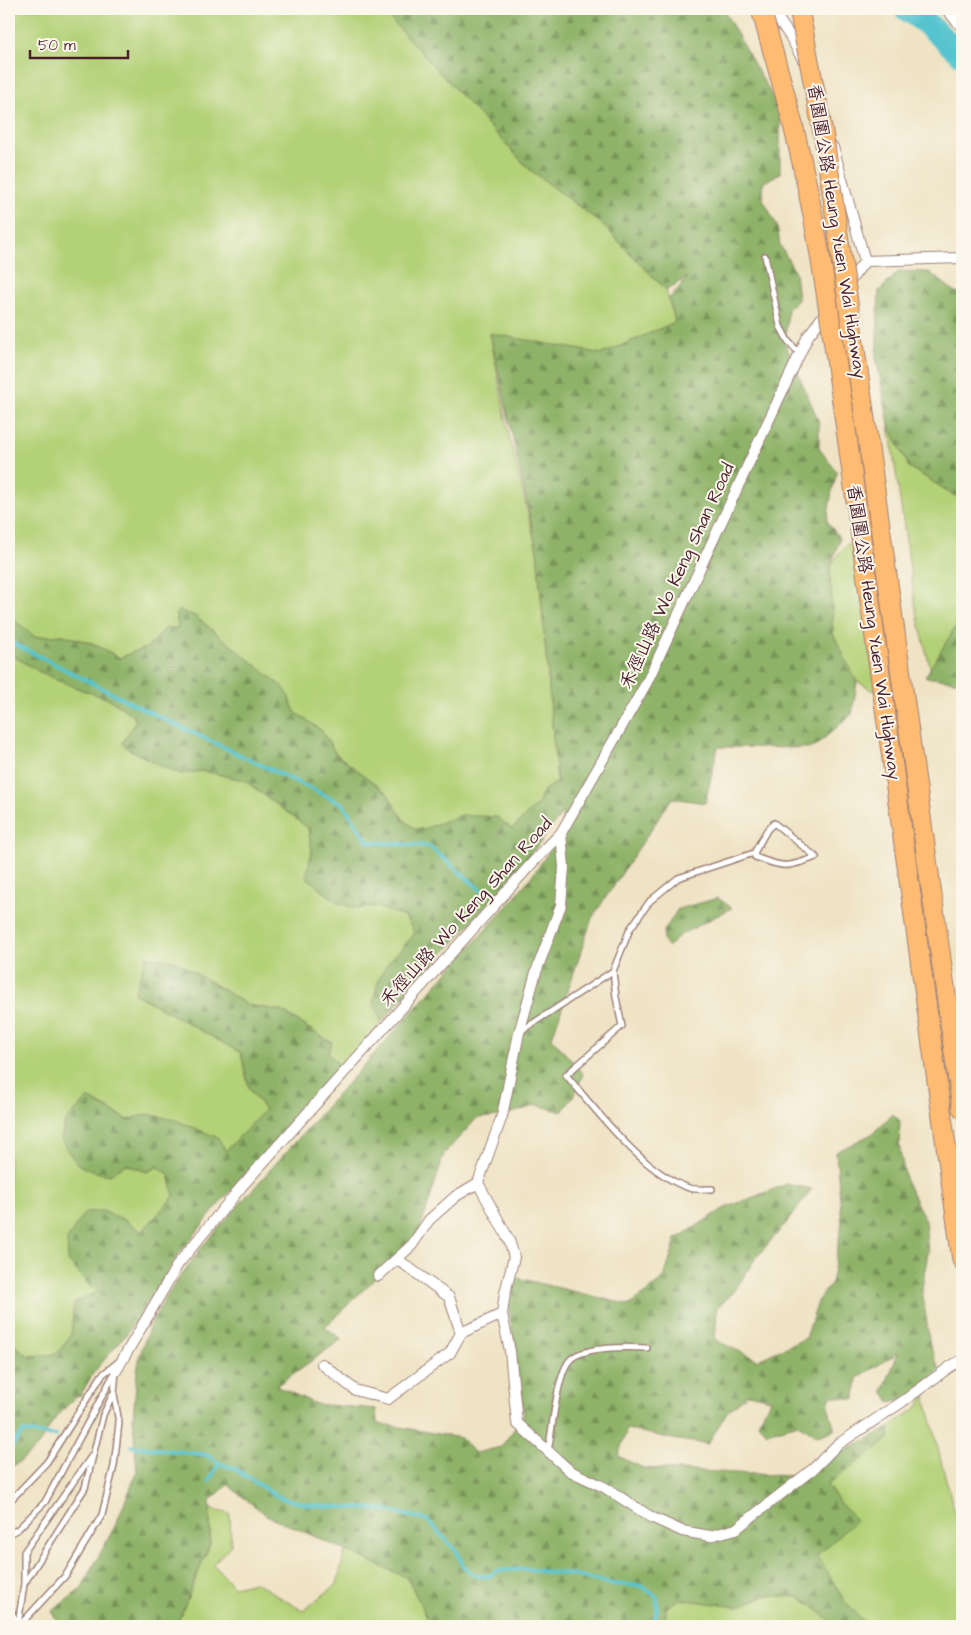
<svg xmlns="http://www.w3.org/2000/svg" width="971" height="1635" font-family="'Architects Daughter','LXGW WenKai TC',sans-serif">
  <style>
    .grass { fill: #b3d177; stroke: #7e7851 }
    .forest { fill: url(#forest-firs); stroke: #6c694a }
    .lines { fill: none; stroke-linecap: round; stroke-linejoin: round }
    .stream { stroke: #57c4ce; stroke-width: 4 }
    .river { stroke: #57c4ce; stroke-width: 24 }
    .lane-casing { stroke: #9c8178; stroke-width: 8 }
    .street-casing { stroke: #9c8178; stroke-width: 12 }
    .highway-casing { stroke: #9c8178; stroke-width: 21 }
    .lane { stroke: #fff; stroke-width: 5 }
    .street { stroke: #fff; stroke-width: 10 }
    .highway { stroke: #ffbb71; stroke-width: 19 }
    .highway-bridge-casing { stroke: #9c8178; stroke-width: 21; stroke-linecap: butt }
    .highway-bridge { stroke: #ffbb71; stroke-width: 19 }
    .labels { text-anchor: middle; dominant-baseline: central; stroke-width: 4; stroke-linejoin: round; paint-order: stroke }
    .street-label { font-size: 18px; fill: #4a1f2b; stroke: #fbf7ec }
  </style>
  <defs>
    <pattern id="forest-firs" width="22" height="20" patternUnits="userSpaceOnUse" patternTransform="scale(1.25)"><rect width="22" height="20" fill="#8eb368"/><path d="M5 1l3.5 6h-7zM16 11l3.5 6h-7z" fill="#769156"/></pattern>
  </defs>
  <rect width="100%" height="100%" fill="#fbf7ec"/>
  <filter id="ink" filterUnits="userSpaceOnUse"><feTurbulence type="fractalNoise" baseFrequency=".02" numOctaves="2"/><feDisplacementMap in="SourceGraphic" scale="10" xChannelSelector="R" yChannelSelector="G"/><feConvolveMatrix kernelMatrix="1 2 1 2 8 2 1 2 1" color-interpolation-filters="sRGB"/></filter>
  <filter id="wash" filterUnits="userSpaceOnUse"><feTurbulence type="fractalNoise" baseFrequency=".0096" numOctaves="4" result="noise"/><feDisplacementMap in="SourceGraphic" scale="20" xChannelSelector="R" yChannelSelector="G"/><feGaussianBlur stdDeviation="1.12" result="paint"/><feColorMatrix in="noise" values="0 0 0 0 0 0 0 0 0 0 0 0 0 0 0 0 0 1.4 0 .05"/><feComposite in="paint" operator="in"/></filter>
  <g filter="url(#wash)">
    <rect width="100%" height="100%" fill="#efe3c4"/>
    <g class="grass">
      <path d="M9 9H387L528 168 602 224 666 290 675 322 602 354 490 334 510 440 537 550 557 782 544 790 539 803 512 829 461 815 424 829H415L403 819 387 793 336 754 322 731 295 712 285 689 195 616 176 614 179 628H166L147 648 131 653 120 658 94 644 63 635 35 637 9 616Z"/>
      <path d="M889 425 909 467 962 500V615L931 671 916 610Z"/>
      <path d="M852 540 876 692 856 681 833 634 830 571C833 558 842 549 852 540Z"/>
      <path d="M9 653 38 671 77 688 109 699 133 715 136 721 122 743 127 748 165 768 181 774 203 771 244 780 308 827 312 851 307 877 358 909 374 906 403 916 412 927 414 935 404 946 373 1003 382 1022 342 1067 328 1053 332 1043 281 1011 248 1005 174 960 134 993 241 1053 249 1088 265 1110 226 1151 147 1114 128 1120 88 1098 126 1164 147 1172 157 1166 169 1174 174 1196 142 1232 125 1220 99 1291 74 1303 71 1336 56 1355 29 1356 13 1344 9 1346Z"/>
      <path d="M925 1395 941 1461 962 1538V1626H865L844 1603 813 1558 827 1485 886 1437 890 1427 918 1407Z"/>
      <path d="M210 1509 230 1514 231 1545 213 1564 234 1587 255 1582 303 1611 337 1584 345 1550 406 1577 433 1626H176L210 1544Z"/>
      <path d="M768 1595 797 1597 812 1605 836 1626H664L666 1608 679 1599 744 1604Z"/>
    </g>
    <g class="forest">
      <path d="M381 9H723L780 110V173L763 183V199L777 226 780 245 795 272 798 300 788 309 785 343 819 422V448L837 472 832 491 827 521 840 539 830 568 833 634 857 682 852 714 813 748 718 747 705 803 672 798 592 918 552 1038 583 1074 576 1092 562 1112 537 1105 502 1116 477 1118 444 1154 418 1237 325 1327 342 1339 276 1386 316 1404 376 1409 377 1423 461 1438 475 1453 501 1447 524 1416 508 1300 518 1278 630 1305 664 1278 676 1239 725 1208 787 1184 812 1189 787 1222 755 1259 734 1292 717 1308 715 1340 758 1360 806 1338 819 1299 831 1284 842 1223 836 1152 872 1134 893 1114 900 1121 899 1145 906 1182 925 1220 928 1252 922 1289 930 1346 940 1370 908 1398 890 1402 883 1391 898 1353 857 1378 855 1399 831 1396 828 1406 835 1430 818 1436 798 1424 767 1433 758 1423 771 1399 748 1394 727 1412 708 1444 678 1440 627 1429 618 1456 643 1468 790 1476 843 1452 890 1427 889 1439 827 1485 840 1503 856 1520 817 1556 846 1603 869 1626H836L810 1603 797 1597 768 1595 737 1607 679 1599 666 1608V1626H431L408 1578 266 1515 228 1485 210 1500V1544L176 1626H59L52 1611 81 1589 115 1526 137 1472 133 1419 137 1372 140 1354 152 1320 176 1282 202 1247 235 1209 515 897 537 869 561 833 563 812 522 866 382 1022 373 1003 378 981 386 965 414 935 412 927 403 916 374 906 359 909 338 903 306 877 312 851 308 828 244 780 203 771 181 774 165 768 127 748 122 743 136 721 133 715 109 699 77 688 38 671 9 653V616L35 637 63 635 94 644 120 658 131 653 147 648 166 628H178L176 614 179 610 195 616 285 689 295 712 322 731 336 754 387 793 403 819 415 829H424L461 815 497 817 512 829 539 803 544 790 557 782 537 550 490 333 602 354 675 322 669 299 688 277 666 290 602 224 528 168Z"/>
      <path d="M899 271 929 272 955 292 962 293V500L909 467 889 425 876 357 879 291Z"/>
      <path d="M962 616V682L925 677Z"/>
      <path d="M718 898 732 908 680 935 668 947 663 941 664 931 678 909Z"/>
      <path d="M147 956 174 960 248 1005 281 1011 332 1043 328 1053 342 1067 224 1198 179 1254 128 1332 94 1372 80 1396 77 1395 54 1420 37 1447 21 1461 9 1468V1346L12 1344 29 1356 56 1354 71 1336 74 1303 99 1291 90 1286 68 1261 67 1239 85 1212 103 1211 125 1220 142 1232 174 1196 169 1174 157 1167 147 1172 126 1164 110 1175C81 1170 75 1165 61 1139L65 1122 88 1098 128 1120 147 1114 176 1120 218 1138 226 1151 265 1110 249 1088 241 1053 134 993Z"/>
    </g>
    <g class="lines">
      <g class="stream">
        <path d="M9 641 141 708 343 804 368 842 429 846 481 890"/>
        <path d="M132 1446 207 1455 219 1463 235 1469 267 1490 281 1498 310 1505 386 1510 427 1520 458 1553 463 1566 474 1575 488 1577 497 1571 526 1569 572 1575 613 1584 642 1586 657 1597V1609L653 1626"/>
        <path d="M10 1449 23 1432 56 1436"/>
        <path d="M209 1481 219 1463"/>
      </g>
      <path class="river" d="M906 9 926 23 962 55"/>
    </g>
  </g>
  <g filter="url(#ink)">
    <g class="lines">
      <g class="lane-casing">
        <g id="lane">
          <path d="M765 256 780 326 788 341 799 353"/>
          <path d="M521 1031 613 971"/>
          <path d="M712 1189C705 1189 696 1190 689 1188 642 1172 598 1112 566 1075L622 1026 616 997 613 971 630 929 650 901 678 878 754 853 767 830 774 823 816 857C787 868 784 868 755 857L754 853"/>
          <path d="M548 1452C552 1432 557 1371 571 1359 585 1346 629 1347 647 1348"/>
          <path d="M9 1502 47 1462 102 1375 118 1362"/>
          <path d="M9 1534 18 1529 45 1502 114 1374"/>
          <path d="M24 1584V1552L93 1454"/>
          <path d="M9 1606 18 1626"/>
          <path d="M18 1625 24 1584 85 1488 103 1415 113 1394"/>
          <path d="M19 1626 66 1575 102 1515 114 1466 119 1423 114 1394 116 1371"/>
        </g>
      </g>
      <g class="street-casing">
        <g id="street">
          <path d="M771 9 790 36 803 60"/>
          <path d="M946 9 962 27"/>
          <path d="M865 261 962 258"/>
          <path d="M561 833 564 867 561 905 536 972 519 1033 502 1116 478 1183 509 1240 514 1257 505 1293 502 1314 510 1351 517 1423 570 1471 604 1487 651 1517 682 1531 710 1536 736 1529 813 1469 837 1445 902 1402 951 1366 962 1360"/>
          <path d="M397 1259 449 1297 461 1333"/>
          <path d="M378 1276 412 1245 429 1220 456 1196 478 1183"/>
          <path d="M322 1364 355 1390 388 1399 450 1353 461 1333 502 1314"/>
          <path d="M116 1371 178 1264 242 1186 533 862 561 833 647 682 808 336 865 261 833 147"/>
        </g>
      </g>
      <g class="highway-casing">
        <g id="highway">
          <path d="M862 398 962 1108"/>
          <path d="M842 401 962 1260"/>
        </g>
      </g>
      <use href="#lane" class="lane"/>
      <use href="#street" class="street"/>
      <use href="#highway" class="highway"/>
      <g class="highway-bridge-casing">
        <g id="highway-bridge">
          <path d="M761 9C772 50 785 91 795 133 817 221 829 311 842 401"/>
          <path d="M799 9 824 138 862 398"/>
        </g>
      </g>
      <use href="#highway-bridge" class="highway-bridge"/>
    </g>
  </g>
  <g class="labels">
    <g class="street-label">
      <text transform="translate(837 231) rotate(81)">香園圍公路 Heung Yuen Wai Highway</text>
      <text transform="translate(677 576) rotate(-65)">禾徑山路 Wo Keng Shan Road</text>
      <text transform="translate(874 632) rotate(82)">香園圍公路 Heung Yuen Wai Highway</text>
      <text transform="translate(466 912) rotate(-48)">禾徑山路 Wo Keng Shan Road</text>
    </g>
  </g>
  <rect width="971" height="1635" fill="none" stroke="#fbf7ec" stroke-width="30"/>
  <path d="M30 50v8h98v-8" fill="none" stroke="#4a1f2b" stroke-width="2.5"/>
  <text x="38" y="50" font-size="15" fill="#4a1f2b" stroke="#fbf7ec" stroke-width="4" paint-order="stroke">50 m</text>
</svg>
